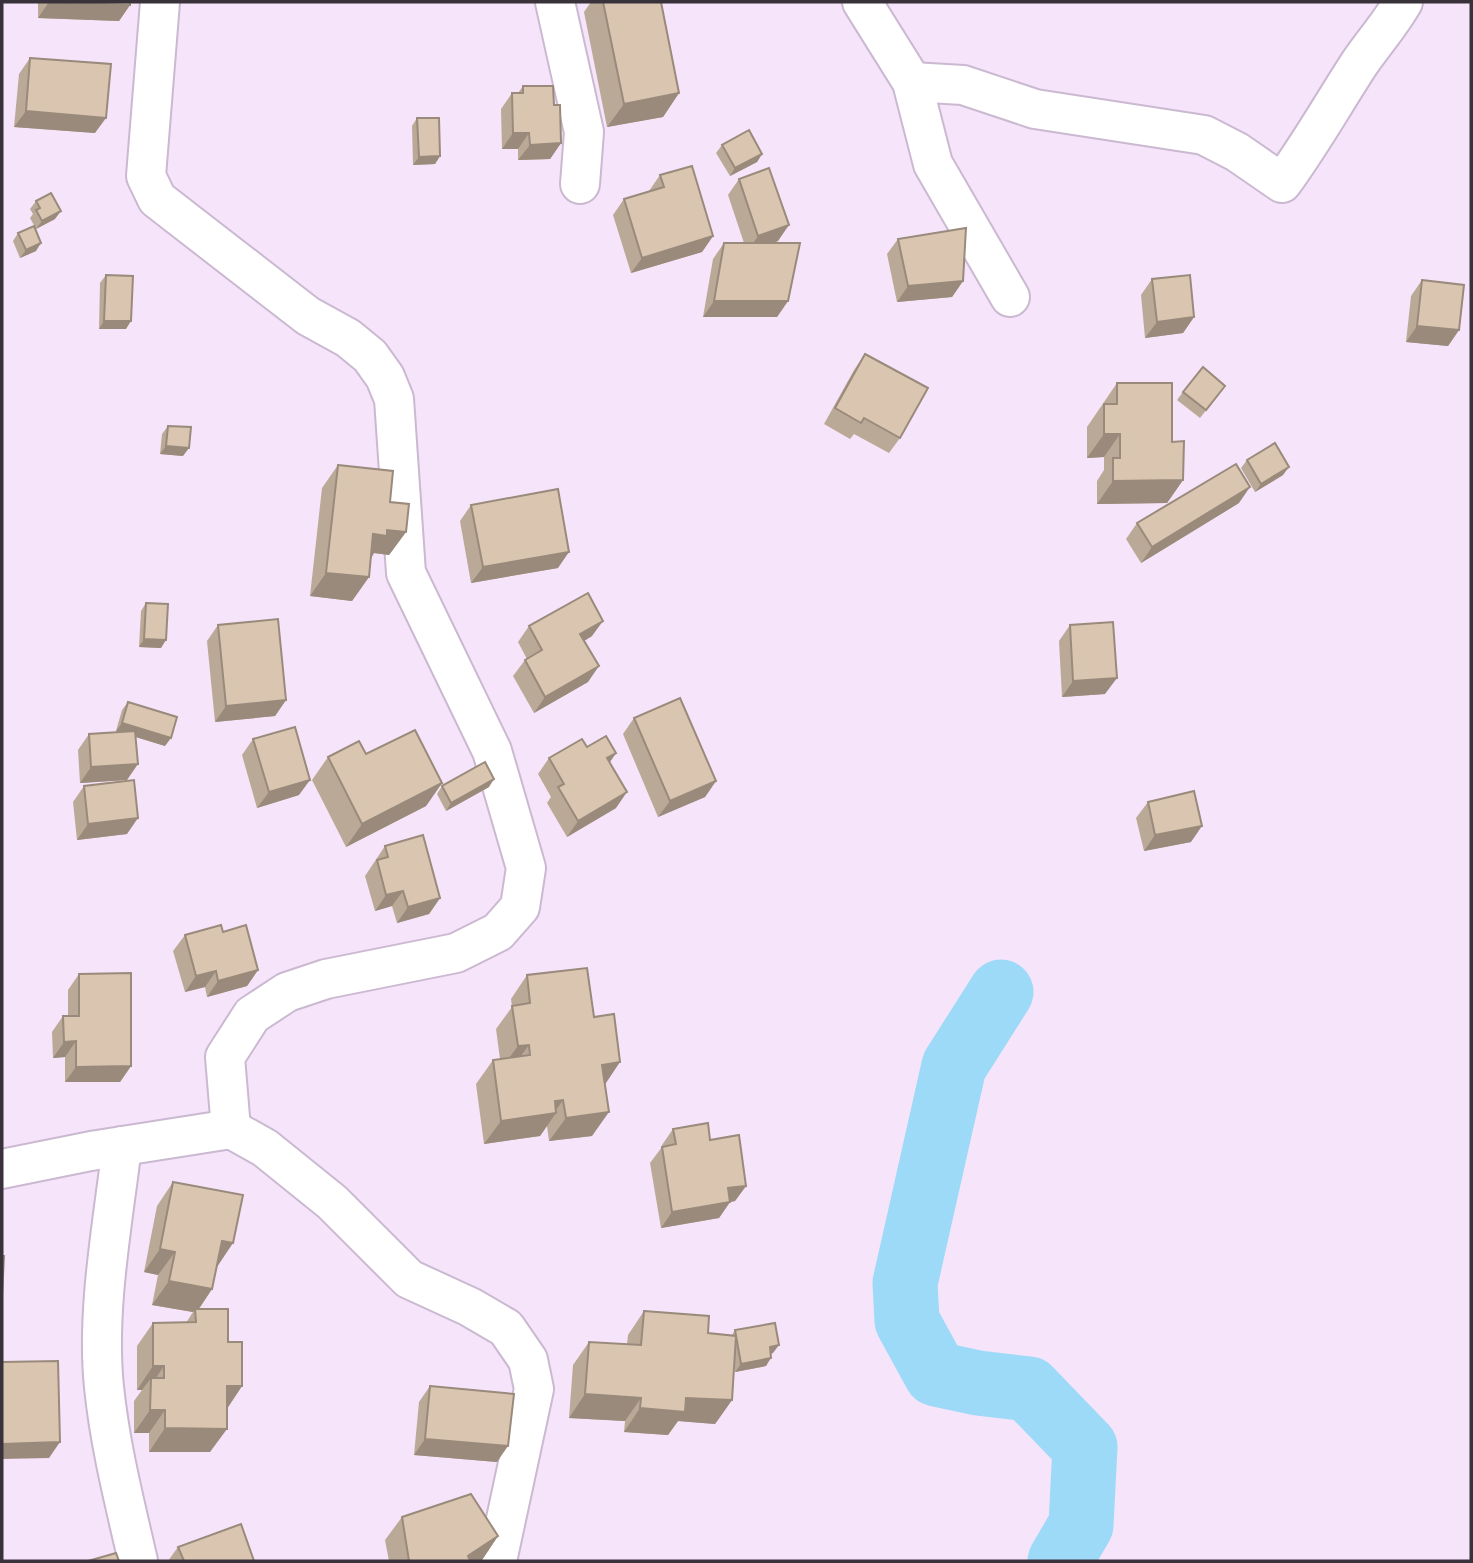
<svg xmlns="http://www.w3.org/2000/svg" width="1473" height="1563" font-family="Manrope,sans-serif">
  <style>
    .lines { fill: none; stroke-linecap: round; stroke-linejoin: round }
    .river { stroke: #9ddaf7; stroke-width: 65 }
    .minor-casing { stroke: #cab9d0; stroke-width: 42 }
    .minor { stroke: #fff; stroke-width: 38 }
    .wall { fill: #bba997 }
    .shaded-wall { fill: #998a7b }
    .building { fill: #dac5b0; stroke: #998a7b; stroke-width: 2 }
  </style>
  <rect width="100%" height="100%" fill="#f6e4fb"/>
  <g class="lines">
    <path class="river" d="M1001 992 954 1066 905 1283 907 1321 936 1374 978 1383 1029 1389 1085 1447 1081 1525 1060 1561"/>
    <g class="minor-casing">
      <g id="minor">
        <path d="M160 2 146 176 157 199 308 316 348 338 370 356 385 377 394 399 406 573 492 751 526 868 520 907 498 932 456 953 326 979 287 992 252 1015 225 1057 231 1129"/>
        <path d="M555 2 584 132 580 184"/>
        <path d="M862 2 912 82 933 164 1010 297"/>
        <path d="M912 82 963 85 1035 109 1204 135 1237 152 1282 183C1310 145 1333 104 1359 64 1374 42 1389 26 1403 2"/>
        <path d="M122 1146C113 1222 96 1310 104 1387 110 1446 125 1504 138 1561"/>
        <path d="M2 1169 91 1151 231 1129 265 1148 332 1202 409 1279 470 1307 506 1328 528 1360 534 1389 497 1561"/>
      </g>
    </g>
    <use href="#minor" class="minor"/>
  </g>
  <g class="wall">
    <path d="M38 2H130V5L119 21 38 18Z"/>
    <path d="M591 2H661L679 93 663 117 607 127 584 12Z"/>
    <path d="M30 58 95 133 14 127 19 74Z"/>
    <path d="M523 86 554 105 561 143 550 159 518 160V149H502L501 109 512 93H518Z"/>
    <path d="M417 118 440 156 435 164 413 165 412 126Z"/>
    <path d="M722 145 762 154 757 162 730 176 716 153Z"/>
    <path d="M660 175 713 236 702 252 631 273 613 215 624 199 649 191Z"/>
    <path d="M739 179 778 241 774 243 788 301 777 317H703L713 259 724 243H744L728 195Z"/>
    <path d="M36 201 55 219 36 229 30 218 33 214 30 209Z"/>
    <path d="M18 233 36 251 20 258 13 241Z"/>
    <path d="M898 239 963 281 952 297 897 302 887 254Z"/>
    <path d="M106 275 126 329H99L100 283Z"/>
    <path d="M1152 279 1194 317 1183 333 1145 338 1141 295Z"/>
    <path d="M1422 280 1459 330 1448 346 1406 342 1411 296Z"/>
    <path d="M865 354 900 438 889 453 854 434 850 439 824 424 854 370Z"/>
    <path d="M1117 383 1172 442 1183 480 1167 503 1097 504V481L1104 470V457L1087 458V427Z"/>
    <path d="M1225 386 1200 418 1177 400 1183 392Z"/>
    <path d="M168 426 183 456 160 454 162 434Z"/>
    <path d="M1247 460 1283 475 1255 492 1241 468Z"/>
    <path d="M338 465 390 502 406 532 389 555 374 553 371 559 369 577 352 601 310 596 322 488Z"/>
    <path d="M1239 503 1141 563 1126 539 1137 523Z"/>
    <path d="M471 505 558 568 471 583 460 521Z"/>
    <path d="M146 603 161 648 139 647 141 611Z"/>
    <path d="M218 625 286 700 275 716 215 722 207 641Z"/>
    <path d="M1070 625 1105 694 1062 697 1059 641Z"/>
    <path d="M529 626 592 636 584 641 588 682 534 713 513 676 525 660 527 659 518 642Z"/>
    <path d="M128 702 165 746 136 737 127 780 80 783 78 750 89 734 120 732 116 731 122 710Z"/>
    <path d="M634 718 716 781 705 797 658 817 623 734Z"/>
    <path d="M253 739 299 795 257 808 242 755Z"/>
    <path d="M587 747 616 753 610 762 616 808 567 837 547 803 551 797 538 774 549 758Z"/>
    <path d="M366 754 442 783 426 806 346 847 312 780 328 757Z"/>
    <path d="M84 786 127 834 77 840 73 802Z"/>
    <path d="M442 786 489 787 446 811 437 794Z"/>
    <path d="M1148 802 1191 842 1144 851 1136 818Z"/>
    <path d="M385 846 440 898 429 914 397 923 392 906 375 911 365 876Z"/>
    <path d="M223 932 258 970 247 986 207 997 205 987 185 992 173 951 185 935Z"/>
    <path d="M79 974 131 1066 120 1082H65V1057L53 1058 52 1032 63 1016H68V990Z"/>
    <path d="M527 975 594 1017 605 1084 592 1136 549 1141 547 1126 540 1136 484 1144 476 1084 493 1060 500 1059 496 1029 512 1007 511 999Z"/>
    <path d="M673 1129 710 1140 746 1186 735 1201 730 1202 719 1218 661 1228 650 1163 662 1147V1145Z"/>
    <path d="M173 1182 217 1267 212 1289 199 1309 228 1342 242 1386 227 1409 210 1452H149V1433H134V1401L142 1390H137V1346L153 1323H186L193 1312 152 1305 158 1275 144 1272 157 1206Z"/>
    <path d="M644 1311 708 1333 732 1335 735 1330 773 1353 771 1354 766 1366 735 1372 734 1366 732 1400 715 1424 678 1421 668 1435 624 1432 625 1421 569 1418 573 1365 589 1342 627 1344 628 1335Z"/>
    <path d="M430 1386 497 1462 414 1455 419 1402Z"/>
    <path d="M402 1517 498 1536 482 1560 480 1561H389L385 1540Z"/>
    <path d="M178 1547 254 1561H168Z"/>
  </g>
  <g class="shaded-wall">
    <path d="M49 2 130 5 119 21 38 18Z"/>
    <path d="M679 93 663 117 607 127 624 104Z"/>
    <path d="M26 111 106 118 95 133 14 127Z"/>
    <path d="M513 133H529L518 149H502Z"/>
    <path d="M561 143 550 159 518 160 530 145Z"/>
    <path d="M762 154 757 162 730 176 735 168Z"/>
    <path d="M440 156 435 164 413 165 419 157Z"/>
    <path d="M61 211 55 219 36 229 42 221Z"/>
    <path d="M789 225 778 241 747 252 758 236Z"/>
    <path d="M713 236 702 252 631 273 642 258Z"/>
    <path d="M41 243 36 251 20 258 26 250Z"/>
    <path d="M963 281 952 297 897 302 908 286Z"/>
    <path d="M714 301H788L777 317H703Z"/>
    <path d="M1194 317 1183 333 1145 338 1157 322Z"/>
    <path d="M104 321H131L126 329H99Z"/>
    <path d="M1417 326 1459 330 1448 346 1406 342Z"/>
    <path d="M1104 434H1120L1104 457 1087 458Z"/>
    <path d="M166 446 189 448 183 456 160 454Z"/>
    <path d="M1289 467 1283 475 1255 492 1261 484Z"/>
    <path d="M1183 480 1167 503 1097 504 1113 481Z"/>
    <path d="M1250 487 1239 503 1141 563 1152 547Z"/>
    <path d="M387 530 406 532 389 555 374 553 370 559 373 534Z"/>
    <path d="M569 552 558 568 471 583 483 567Z"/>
    <path d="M326 573 369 577 352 601 310 596Z"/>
    <path d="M603 621 592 636 569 650 580 634Z"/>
    <path d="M144 639 166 640 161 648 139 647Z"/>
    <path d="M599 666 588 682 534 713 545 697Z"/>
    <path d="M1117 678 1105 694 1062 697 1073 681Z"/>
    <path d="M286 700 275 716 215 722 226 706Z"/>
    <path d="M122 723 171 738 165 746 116 731Z"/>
    <path d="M616 753 605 769 607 758Z"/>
    <path d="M138 764 127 780 80 783 91 767Z"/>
    <path d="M494 779 489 787 446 811 451 803Z"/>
    <path d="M310 780 299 795 257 808 269 792Z"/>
    <path d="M716 781 705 797 658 817 670 801Z"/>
    <path d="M442 783 426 806 346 847 362 824Z"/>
    <path d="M627 792 616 808 567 837 578 821Z"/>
    <path d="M138 818 127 834 77 840 88 824Z"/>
    <path d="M1202 826 1191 842 1144 851 1155 835Z"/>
    <path d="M403 891 392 906 375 911 386 895Z"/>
    <path d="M440 898 429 914 397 923 408 907Z"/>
    <path d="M258 970 247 986 207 997 218 981Z"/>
    <path d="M216 971 205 987 185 992 196 976Z"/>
    <path d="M76 1041 65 1057 53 1058 64 1042Z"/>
    <path d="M529 1045 512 1068 501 1069 518 1046Z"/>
    <path d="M620 1062 604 1086 602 1065Z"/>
    <path d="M131 1066 120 1082H65L76 1067Z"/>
    <path d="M563 1100 554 1113H556L540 1136 484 1144 501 1121 555 1101Z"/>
    <path d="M609 1112 592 1136 549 1141 566 1118Z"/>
    <path d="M746 1186 735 1201 730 1202 719 1218 661 1228 672 1212 728 1188Z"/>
    <path d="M222 1241 233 1243 217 1267Z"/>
    <path d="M160 1249 175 1252 158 1275 144 1272Z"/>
    <path d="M169 1281 212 1289 196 1313 195 1309 193 1312 152 1305Z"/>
    <path d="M779 1345 773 1353 764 1355 770 1347Z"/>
    <path d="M771 1358 766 1366 735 1372 741 1364Z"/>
    <path d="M153 1366H164L151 1385V1378L142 1390H137Z"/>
    <path d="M227 1386H242L226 1410Z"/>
    <path d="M585 1394 641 1398 625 1421 569 1418Z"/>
    <path d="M686 1398 732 1400 715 1424 678 1421 668 1435 624 1432 640 1408Z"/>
    <path d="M150 1410H165L149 1433H134Z"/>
    <path d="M165 1428 227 1429 210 1452H149Z"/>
    <path d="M425 1439 508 1446 497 1462 414 1455Z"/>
    <path d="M60 1442 49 1458 2 1459V1444Z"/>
    <path d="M498 1536 482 1560 480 1561H465L468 1556Z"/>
  </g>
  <g class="building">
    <path d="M49 2H130V5Z"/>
    <path d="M603 2H661L679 93 624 104Z"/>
    <path d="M30 58 111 64 106 118 26 111Z"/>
    <path d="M523 86H553L554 105H560L561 143 530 145 529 133H513L512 93H523Z"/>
    <path d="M417 118H439L440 156 419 157Z"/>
    <path d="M749 130 762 154 735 168 722 145Z"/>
    <path d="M692 166 713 236 642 258 624 199 664 187 660 175Z"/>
    <path d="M769 168 789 225 758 236 739 179Z"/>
    <path d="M51 193 61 211 42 221 36 210 40 208 36 201Z"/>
    <path d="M34 226 41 243 26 250 18 233Z"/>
    <path d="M966 228 963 281 908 286 898 239Z"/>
    <path d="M724 243H800L788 301H714Z"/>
    <path d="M106 275 133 276 131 321H104Z"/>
    <path d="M1190 275 1194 317 1157 322 1152 279Z"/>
    <path d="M1422 280 1464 285 1459 330 1417 326Z"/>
    <path d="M865 354 928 388 900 438 864 418 861 423 835 408Z"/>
    <path d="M1203 367 1225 386 1206 410 1183 392Z"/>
    <path d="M1117 383H1172V442L1184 441 1183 480 1113 481V458H1120V434H1104V404H1117Z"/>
    <path d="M168 426 191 427 189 448 166 446Z"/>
    <path d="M1275 443 1289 467 1261 484 1247 460Z"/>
    <path d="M1236 464 1250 487 1152 547 1137 523Z"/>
    <path d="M338 465 393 471 390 502 409 504 406 532 387 530V536L373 534 369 577 326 573Z"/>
    <path d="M558 489 569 552 483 567 471 505Z"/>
    <path d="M588 593 603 621 580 634 599 666 545 697 525 660 542 650 529 626Z"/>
    <path d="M146 603 168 604 166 640 144 639Z"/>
    <path d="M278 619 286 700 226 706 218 625Z"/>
    <path d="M1113 622 1117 678 1073 681 1070 625Z"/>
    <path d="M680 698 716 781 670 801 634 718Z"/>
    <path d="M128 702 177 717 171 738 122 723Z"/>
    <path d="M295 727 310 780 269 792 253 739Z"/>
    <path d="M415 730 442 783 362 824 328 757 359 741 366 754Z"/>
    <path d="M135 731 138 764 91 767 89 734Z"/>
    <path d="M606 736 616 753 607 758 627 792 578 821 558 787 564 784 549 758 582 739 587 747Z"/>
    <path d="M485 762 494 779 451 803 442 786Z"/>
    <path d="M134 780 138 818 88 824 84 786Z"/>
    <path d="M1194 791 1202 826 1155 835 1148 802Z"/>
    <path d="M423 835 440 898 408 907 403 891 386 895 377 860 388 857 385 846Z"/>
    <path d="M221 925 223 932 246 925 258 970 218 981 216 971 196 976 185 935Z"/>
    <path d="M587 968 594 1017 614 1014 620 1062 602 1065 609 1112 566 1118 563 1100 555 1101 556 1113 501 1121 493 1060 530 1055 529 1045 518 1046 512 1006 530 1003 527 975Z"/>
    <path d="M131 973V1066L76 1067V1041L64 1042 63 1016H79V974Z"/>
    <path d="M708 1123 710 1140 739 1135 746 1186 728 1188 730 1202 672 1212 662 1147 676 1144 673 1129Z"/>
    <path d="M173 1182 243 1195 233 1243 222 1241 212 1289 169 1281 175 1252 160 1249Z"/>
    <path d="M2 1256H4L2 1296Z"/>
    <path d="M195 1309H228V1342H242V1386H227V1429L165 1428V1410H150L151 1378H164V1366H153V1323L196 1322Z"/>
    <path d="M644 1311 709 1316 708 1333 736 1336 732 1400 686 1398 685 1412 640 1408 641 1398 585 1394 589 1342 641 1345Z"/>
    <path d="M775 1323 779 1345 770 1347 771 1358 741 1364 735 1330Z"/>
    <path d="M58 1361 60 1442 2 1444V1362Z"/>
    <path d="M430 1386 514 1394 508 1446 425 1439Z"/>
    <path d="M471 1494 498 1536 468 1556 470 1561H409L402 1517Z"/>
    <path d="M241 1524 254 1561H184L178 1547Z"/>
    <path d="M116 1553 119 1561H88Z"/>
  </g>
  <rect width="1473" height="1563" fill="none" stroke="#39323b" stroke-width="7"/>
</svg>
